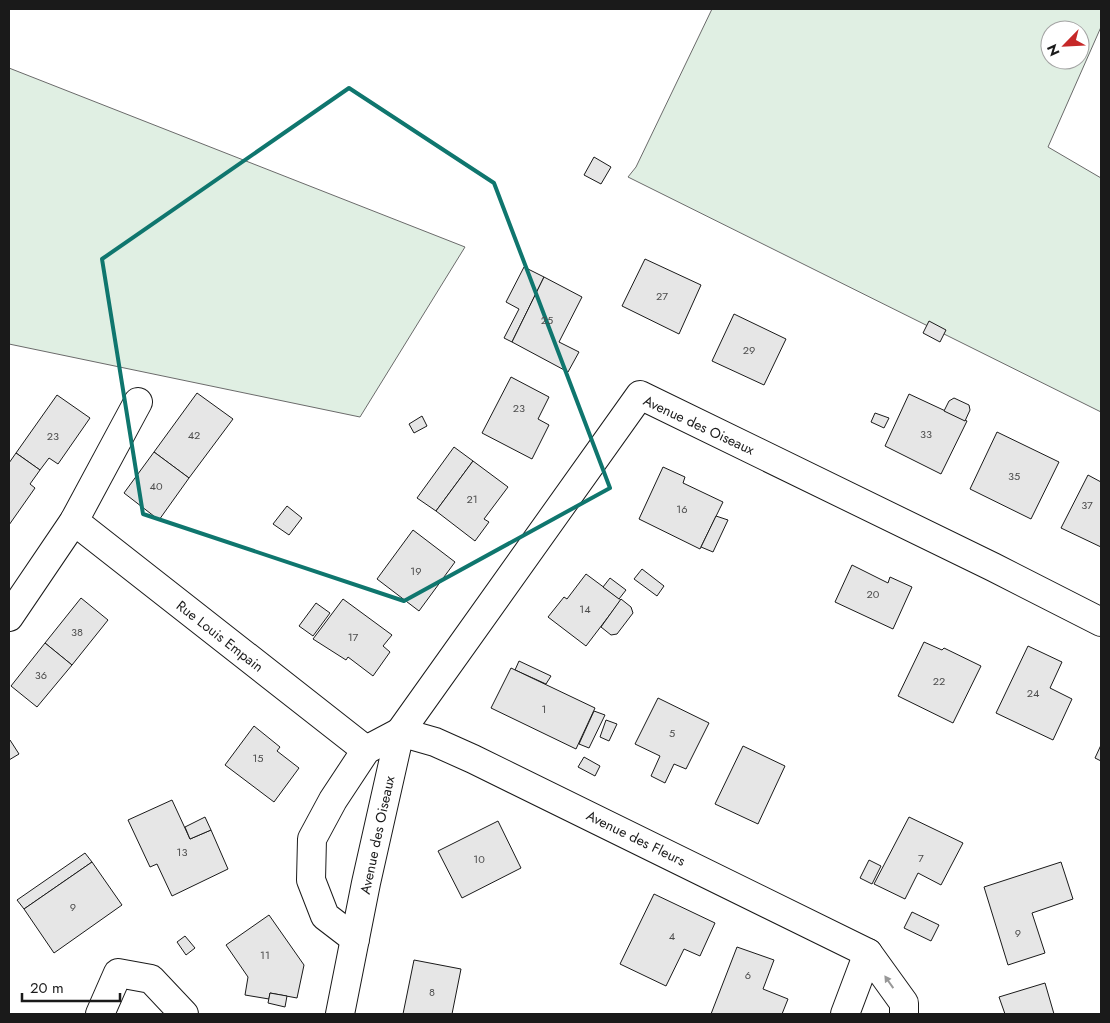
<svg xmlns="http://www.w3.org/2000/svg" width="1110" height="1023" font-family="Jost,sans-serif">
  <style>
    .green { fill: #e0efe3; stroke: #6a6a6a; fill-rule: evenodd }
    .building { fill: #e6e6e6; stroke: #1a1a1a }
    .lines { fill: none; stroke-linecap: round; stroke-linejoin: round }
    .street-casing { stroke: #1a1a1a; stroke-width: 30 }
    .street { stroke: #fff; stroke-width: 28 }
    .oneway { fill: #989898 }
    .marked { fill: none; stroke: #0f766e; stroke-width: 4; stroke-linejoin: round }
    .labels { text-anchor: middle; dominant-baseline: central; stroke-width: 4; stroke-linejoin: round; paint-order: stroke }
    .number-label { font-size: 11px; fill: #4d4d4d }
    .street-label { font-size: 14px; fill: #1a1a1a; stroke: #fff }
  </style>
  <rect width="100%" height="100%" fill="#fff"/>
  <g class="green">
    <path d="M712 9H1101V27L1048 147 1101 178V412L628 177 636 167ZM1050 30H1080V60H1050Z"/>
    <path d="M9 68 465 247 360 417 9 344Z"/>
  </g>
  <g class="building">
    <path d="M594 157 611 167 601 184 584 175Z"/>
    <path d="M645 259 701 285 679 334 622 306Z"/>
    <path d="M524 267 544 277 512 342 504 338 519 309 506 302Z"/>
    <path d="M544 277 582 297 559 342 579 352 568 372 512 342Z"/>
    <path d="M734 314 786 339 764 385 712 361Z"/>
    <path d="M929 321 946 330 940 342 923 333Z"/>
    <path d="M511 377 549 397 538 419 549 425 532 459 482 433Z"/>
    <path d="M197 393 233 419 189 478 154 452Z"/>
    <path d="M909 394 967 421 941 474 885 446Z"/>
    <path d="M57 395 90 418 58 464 49 458 40 470 16 453Z"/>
    <path d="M954 398 969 405 970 410 965 421 944 411 949 401Z"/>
    <path d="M875 413 889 418 884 428 871 422Z"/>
    <path d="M422 416 427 426 414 433 409 424Z"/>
    <path d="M997 432 1059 462 1031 519 970 489Z"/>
    <path d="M454 447 473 461 436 511 417 498Z"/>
    <path d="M154 452 189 478 159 520 124 493Z"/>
    <path d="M16 453 40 470 30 484 35 488 9 525V463Z"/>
    <path d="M473 461 508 487 484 519 489 522 475 541 436 511Z"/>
    <path d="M663 467 685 477 683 483 723 502 700 549 639 519Z"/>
    <path d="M1088 475 1101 482V547L1061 528Z"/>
    <path d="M287 506 302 518 289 535 273 524Z"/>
    <path d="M716 516 728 520 713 552 701 547Z"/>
    <path d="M413 530 455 562 419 611 377 579Z"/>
    <path d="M852 565 888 583 890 577 912 587 893 629 835 602Z"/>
    <path d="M642 569 664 586 657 596 634 579Z"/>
    <path d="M586 574 621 600 586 646 548 617 564 597 567 599Z"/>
    <path d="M610 578 626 590 619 599 603 587Z"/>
    <path d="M81 598 108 620 72 665 45 643Z"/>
    <path d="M343 599 392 635 383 646 390 652 373 676 348 657 346 660 313 639Z"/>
    <path d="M621 599 631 607 633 613 617 634 611 635 601 627Z"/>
    <path d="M316 603 330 613 313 636 299 626Z"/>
    <path d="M924 642 942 650 944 648 981 666 953 723 898 696Z"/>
    <path d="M45 643 72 665 37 707 11 686Z"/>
    <path d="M1028 646 1062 662 1050 688 1072 699 1053 740 996 713Z"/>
    <path d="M519 661 551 676 546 684 515 670Z"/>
    <path d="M511 668 595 708 576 749 491 708Z"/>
    <path d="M658 698 709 723 686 769 674 764 665 783 651 776 660 756 635 744Z"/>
    <path d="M594 711 605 715 589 748 579 744Z"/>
    <path d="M606 720 617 724 609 741 600 737Z"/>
    <path d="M254 726 280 747 277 751 299 768 274 802 225 765Z"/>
    <path d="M10 740 19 754 9 760V741Z"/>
    <path d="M1101 745V761L1095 758Z"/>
    <path d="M743 746 785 766 758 824 715 804Z"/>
    <path d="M584 757 600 766 595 776 578 767Z"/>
    <path d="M172 800 190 839 211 830 228 869 172 896 157 864 150 867 128 820Z"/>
    <path d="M205 817 211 830 190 839 185 827Z"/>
    <path d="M909 817 963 843 941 885 918 873 905 899 874 884Z"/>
    <path d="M498 821 521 868 462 898 438 851Z"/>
    <path d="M85 853 92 862 24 909 17 900Z"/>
    <path d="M869 860 881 866 872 884 860 878Z"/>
    <path d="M92 862 122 905 54 953 24 909Z"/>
    <path d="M1061 862 1073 899 1032 913 1045 953 1008 965 984 887Z"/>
    <path d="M654 894 715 923 700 956 684 949 666 986 620 964Z"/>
    <path d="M912 912 939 925 931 941 904 928Z"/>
    <path d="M269 915 304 965 297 998 270 993 269 999 245 995 248 977 226 945Z"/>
    <path d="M185 936 195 948 186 955 177 942Z"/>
    <path d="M737 947 774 960 763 989 788 999 782 1014H711Z"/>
    <path d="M414 960 461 969 452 1014H403Z"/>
    <path d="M1045 983 1054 1014H1005L999 997Z"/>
    <path d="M270 993 287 996 285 1007 268 1003Z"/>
  </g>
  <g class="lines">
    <g class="street-casing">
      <g id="street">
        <path d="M74 521 366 750"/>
        <path d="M9 617 74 521 138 402"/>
        <path d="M355 939 325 916 311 880 312 839 333 800 366 750 400 732 435 742 473 759 868 953 904 1003V1014"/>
        <path d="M100 1014 118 973 151 979 184 1014"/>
        <path d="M340 1014 366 883 400 732 640 395 993 567 1101 622"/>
        <path d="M845 1014 868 953"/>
      </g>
    </g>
    <use href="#street" class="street"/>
  </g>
  <defs><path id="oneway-solid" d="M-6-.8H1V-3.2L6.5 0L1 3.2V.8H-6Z" transform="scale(1.25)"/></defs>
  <use class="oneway" href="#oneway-solid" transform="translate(889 982) rotate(-125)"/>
  <path class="marked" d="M349 88 494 183 610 488 404 601 143 514 102 259Z"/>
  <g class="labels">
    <g class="number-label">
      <text x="662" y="296">27</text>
      <text x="547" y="320">25</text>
      <text x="749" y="350">29</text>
      <text x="519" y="408">23</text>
      <text x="926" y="434">33</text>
      <text x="194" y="435">42</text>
      <text x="53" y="436">23</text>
      <text x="1014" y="476">35</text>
      <text x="156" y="486">40</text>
      <text x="472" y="499">21</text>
      <text x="1087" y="505">37</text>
      <text x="682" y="509">16</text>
      <text x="416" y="571">19</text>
      <text x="873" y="594">20</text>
      <text x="585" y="609">14</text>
      <text x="77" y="632">38</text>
      <text x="353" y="637">17</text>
      <text x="41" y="675">36</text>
      <text x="939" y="681">22</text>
      <text x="1033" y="693">24</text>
      <text x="544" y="709">1</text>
      <text x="672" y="733">5</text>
      <text x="258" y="758">15</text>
      <text x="182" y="852">13</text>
      <text x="921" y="858">7</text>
      <text x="479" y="859">10</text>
      <text x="73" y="907">9</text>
      <text x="1018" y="933">9</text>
      <text x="672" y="936">4</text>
      <text x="265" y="955">11</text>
      <text x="748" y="975">6</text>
      <text x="432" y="992">8</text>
    </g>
    <g class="street-label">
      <text transform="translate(699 425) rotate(25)">Avenue des Oiseaux</text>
      <text transform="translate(220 636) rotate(38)">Rue Louis Empain</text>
      <text transform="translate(377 835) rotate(-78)">Avenue des Oiseaux</text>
      <text transform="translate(636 838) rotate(26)">Avenue des Fleurs</text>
    </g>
  </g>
  <rect width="1110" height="1023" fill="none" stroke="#1a1a1a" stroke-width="20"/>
  <g transform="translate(1065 45) rotate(246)"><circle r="24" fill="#ffffff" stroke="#a3a3a3"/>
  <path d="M0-4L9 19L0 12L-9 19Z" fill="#c62828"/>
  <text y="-8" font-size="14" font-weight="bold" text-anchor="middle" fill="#1a1a1a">N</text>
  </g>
  <path d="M22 993v8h98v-8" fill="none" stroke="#1a1a1a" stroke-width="2.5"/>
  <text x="30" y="993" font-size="15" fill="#1a1a1a" stroke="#ffffff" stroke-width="4" paint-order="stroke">20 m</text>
</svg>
